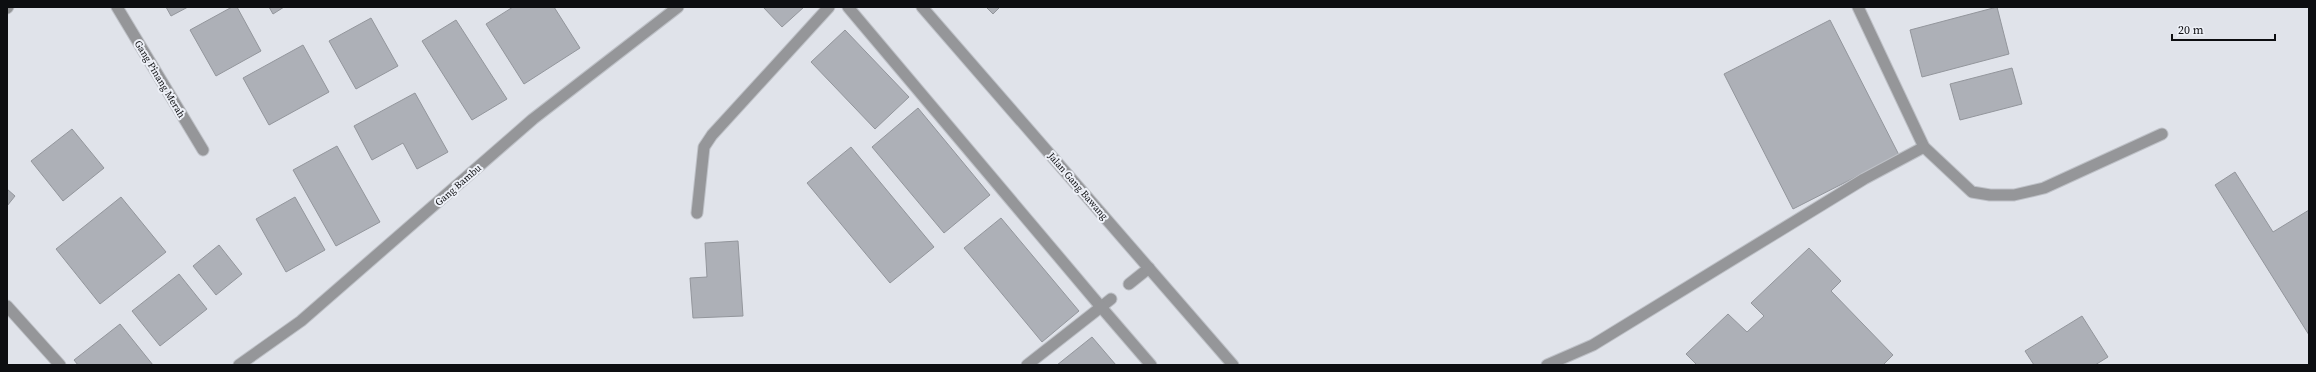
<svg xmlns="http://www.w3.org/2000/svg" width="2316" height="372" font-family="'Source Serif 4',serif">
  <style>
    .building { fill: #adb0b7; stroke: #93969c }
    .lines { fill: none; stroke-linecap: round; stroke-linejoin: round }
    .service-casing { stroke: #bec1c7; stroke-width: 13 }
    .minor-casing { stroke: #bec1c7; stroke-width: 13 }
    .service { stroke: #959699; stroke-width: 11 }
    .minor { stroke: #959699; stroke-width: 11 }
    .labels { text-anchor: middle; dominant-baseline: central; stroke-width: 4; stroke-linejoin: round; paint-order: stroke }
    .street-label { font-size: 10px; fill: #0d0e11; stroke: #edf0f7 }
  </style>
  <rect width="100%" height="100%" fill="#e0e3ea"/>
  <g class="building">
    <path d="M166 7H188L171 16Z"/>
    <path d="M232 7H237L261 51 216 76 190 30Z"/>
    <path d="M269 7H284L273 14Z"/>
    <path d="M513 7H554L580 48 524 84 486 24Z"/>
    <path d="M763 7H804L782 27Z"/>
    <path d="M986 7H1000L993 14Z"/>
    <path d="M1997 7 2009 54 1922 77 1910 30Z"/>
    <path d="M371 18 398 66 356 89 329 41Z"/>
    <path d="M456 20 507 99 472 120 422 41Z"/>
    <path d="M1830 20 1899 155 1793 209 1724 74Z"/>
    <path d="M845 30 909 97 875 129 811 62Z"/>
    <path d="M303 45 329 92 269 125 243 78Z"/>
    <path d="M2012 68 2022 104 1960 120 1950 84Z"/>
    <path d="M415 93 448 152 417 169 403 143 372 160 354 126Z"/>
    <path d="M918 108 990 195 944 233 872 147Z"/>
    <path d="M72 129 104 168 63 201 31 161Z"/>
    <path d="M337 146 380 222 336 246 293 170Z"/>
    <path d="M851 147 934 247 890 283 807 183Z"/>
    <path d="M2235 172 2273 232 2309 210V335L2215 185Z"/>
    <path d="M7 189 15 196 7 206Z"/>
    <path d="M121 197 166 252 100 304 56 249Z"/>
    <path d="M295 197 325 250 286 272 256 219Z"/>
    <path d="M1001 218 1079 311 1042 342 964 248Z"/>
    <path d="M738 241 743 316 693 318 690 278 707 277 705 243Z"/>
    <path d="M219 245 242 274 216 295 193 266Z"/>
    <path d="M1809 248 1841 281 1831 291 1893 355 1883 365H1697L1686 354 1728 314 1747 332 1764 316 1751 303Z"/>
    <path d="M179 274 207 309 160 346 132 311Z"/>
    <path d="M2082 316 2108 357 2095 365H2034L2025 351Z"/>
    <path d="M120 324 153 365H78L74 360Z"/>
    <path d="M1092 337 1116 365H1057Z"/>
  </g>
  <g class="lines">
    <g class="service-casing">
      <g id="service">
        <path d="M848 7 1101 307 1111 299"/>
        <path d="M697 213 704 147 712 135 829 7"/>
        <path d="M1129 284 1149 268"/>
        <path d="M1027 365 1101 307 1151 365"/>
      </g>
    </g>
    <g class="minor-casing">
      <g id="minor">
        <path d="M117 7 203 150"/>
        <path d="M922 7 1233 365"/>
        <path d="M1858 7 1924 147 1972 192 1990 195H2014L2044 188 2162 134"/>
        <path d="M7 8 8 7"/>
        <path d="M7 306 60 365"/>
        <path d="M239 365 301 321 533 119 678 7"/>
        <path d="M1547 365 1593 345 1864 179 1924 147"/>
      </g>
    </g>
    <use href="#service" class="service"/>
    <use href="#minor" class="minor"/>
  </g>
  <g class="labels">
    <g class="street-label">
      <text transform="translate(160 79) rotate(59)">Gang Pinang Merah</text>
      <text transform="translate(458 185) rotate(-41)">Gang Bambu</text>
      <text transform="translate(1078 186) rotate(49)">Jalan Gang Bawang</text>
    </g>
  </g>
  <rect width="2316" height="372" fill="none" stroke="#0d0e11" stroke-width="16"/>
  <path d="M2172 34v6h103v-6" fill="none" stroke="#0d0e11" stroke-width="2"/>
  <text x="2178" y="34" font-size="12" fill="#0d0e11" stroke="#edf0f7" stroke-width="3" paint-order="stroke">20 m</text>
</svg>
